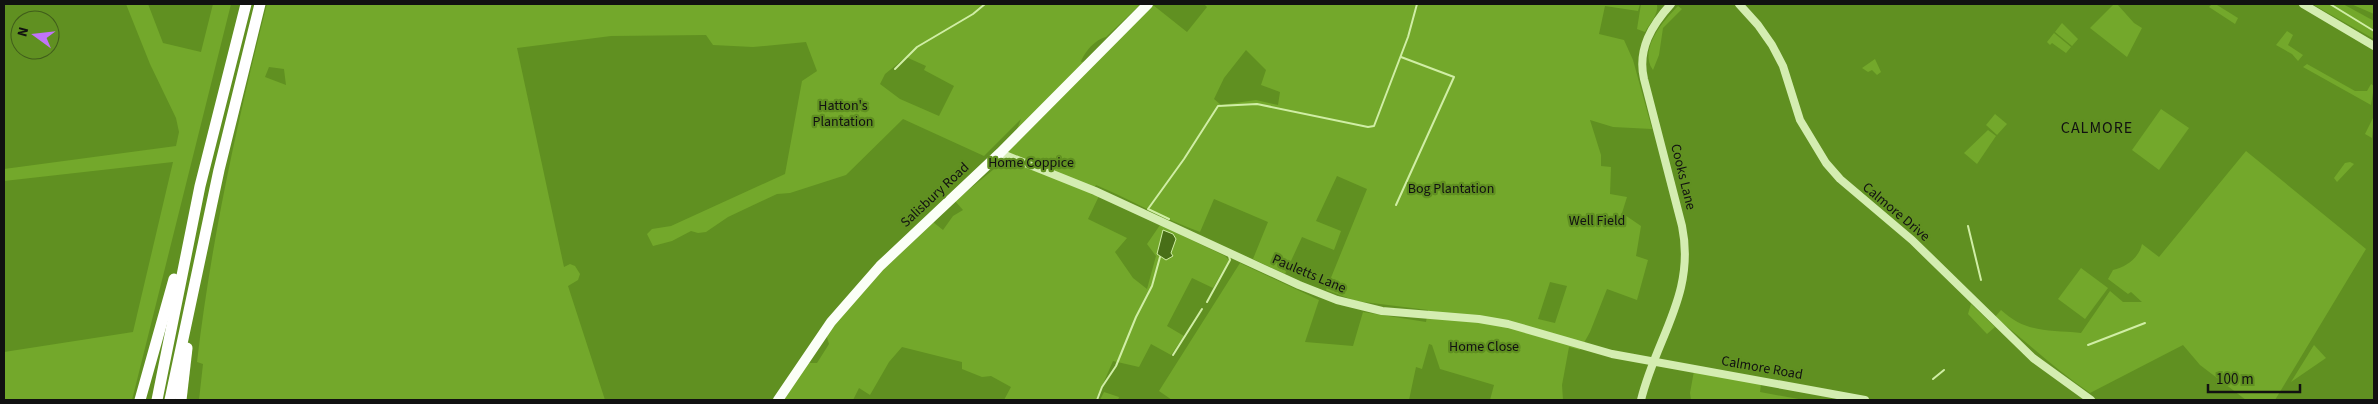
<svg xmlns="http://www.w3.org/2000/svg" width="2378" height="404" font-family="'Source Sans 3',sans-serif">
  <style>
    .green { fill: #73a82b; fill-rule: evenodd }
    .water { fill: #486f17; stroke: #d0eea5 }
    .lines { fill: none; stroke-linecap: round; stroke-linejoin: round }
    .stream { stroke: #d0eea5; stroke-width: 2 }
    .minor { stroke: #d4edb1; stroke-width: 8 }
    .major { stroke: #fbfff7; stroke-width: 10 }
    .highway { stroke: #fff; stroke-width: 11 }
    .labels { text-anchor: middle; dominant-baseline: central; stroke-width: 4.5; stroke-linejoin: round; paint-order: stroke }
    .park-label { font-size: 14px; fill: #111; stroke: #609021 }
    .street-label { font-size: 14px; fill: #111; stroke: #609021 }
    .quarter-label { font-size: 16px; letter-spacing: 1px; fill: #111; stroke: #609021 }
  </style>
  <rect width="100%" height="100%" fill="#609021"/>
  <g class="green">
    <path d="M126 4H148L163 43 201 52 213 4H231L132 400H4V352L133 332 173 162 4 181V169L176 146 179 132 176 118 150 64Z"/>
    <path d="M267 4H1141L1106 37C1096 39 1084 52 1081 62L1097 60 1153 5 1187 32 1207 7 1204 4H1640L1638 11 1605 6 1599 34 1624 40 1633 60 1652 129 1613 127 1590 120 1601 155V166L1611 167 1610 194 1627 197 1622 213 1641 226 1636 256 1648 260 1637 300 1607 289 1590 332 1580 350 1569 347 1562 385 1563 400H1490L1494 385 1440 369 1432 345 1429 344 1422 369 1416 367 1409 400H1172L1159 391 1240 263 1319 300 1305 342 1353 346 1363 312 1426 322 1428 310 1356 301 1326 290 1367 189 1337 176 1316 221 1341 231 1334 250 1302 237 1285 274 1253 259 1268 222 1214 199 1200 232C1164 219 1131 200 1096 185L1091 194 1099 196 1088 219 1127 238 1115 252 1133 278 1147 289 1156 256 1147 244 1160 225 1225 256 1229 260 1213 288 1192 278 1167 326 1184 336 1171 355 1151 344 1139 367 1113 361 1096 400H1004L1011 387 991 376 982 377 962 369V362L902 347 889 362 870 395 859 388 853 400H784L805 363H817L829 344 826 334 863 289 933 222 943 230 953 216 963 210 955 201 1005 160 1021 119 984 156 903 119 846 175 790 193 777 194 728 217 706 232 698 233 691 231 672 241 653 246 647 234 652 229 671 226 785 174 802 81 817 71 806 42 753 47 713 45 706 35 611 36 517 48 564 267 570 264 575 266 580 274 578 280 568 286 605 400H199L203 364 197 362C211 242 237 122 267 4ZM1246 50 1266 70 1261 85 1280 92 1278 105 1256 100 1221 105 1214 99 1224 78ZM906 57 926 66 924 70 954 86 939 116 900 99 880 84 885 74ZM269 67 284 69 286 85 265 77ZM1550 282 1567 286 1555 323 1538 319Z"/>
    <path d="M1641 4H1657C1659 14 1650 23 1645 32L1637 29Z"/>
    <path d="M2114 4H2117L2134 23 2142 28 2127 57 2090 28Z"/>
    <path d="M2312 4H2343L2374 21V39Z"/>
    <path d="M2351 4H2374V14Z"/>
    <path d="M2211 5H2217L2238 18 2235 24 2209 7Z"/>
    <path d="M1678 6 1682 9 1663 28 1659 55 1653 70C1638 49 1664 20 1678 6Z"/>
    <path d="M2062 23 2078 39 2072 46 2055 32Z"/>
    <path d="M2287 31 2293 35 2288 45 2303 55 2298 61 2292 54 2276 45Z"/>
    <path d="M2054 33 2071 47 2066 53 2052 43 2050 45 2047 42Z"/>
    <path d="M1875 59 1881 72 1877 75 1872 70 1868 72 1862 68Z"/>
    <path d="M2307 64 2355 91H2367L2371 84 2374 86 2371 105 2303 67Z"/>
    <path d="M2161 109 2189 128 2159 170 2132 150Z"/>
    <path d="M1995 114 2007 124 1997 135 1986 125Z"/>
    <path d="M2374 116 2372 138 2365 134Z"/>
    <path d="M1988 130 1996 136 1977 164 1964 153Z"/>
    <path d="M2246 151 2366 249 2275 400H2246L2200 365 2183 345 2090 393C2055 369 2027 342 1995 317L2001 310C2026 333 2048 330 2081 333L2110 291 2123 302H2142L2131 292 2128 294 2108 279 2113 270C2126 267 2139 258 2142 244L2159 257Z"/>
    <path d="M2350 162 2354 164 2337 182 2334 178 2345 163Z"/>
    <path d="M2081 268 2108 288 2085 319 2058 299Z"/>
    <path d="M1971 304 1995 327 1987 334 1968 314Z"/>
    <path d="M2314 345 2326 358 2291 382Z"/>
    <path d="M1694 371 1761 384 1760 392 1804 400H1691L1690 393Z"/>
    <path d="M1104 392 1119 397 1118 400H1100Z"/>
  </g>
  <path class="water" d="M1163 230 1173 234 1176 239 1171 253 1173 256 1166 260 1157 254Z"/>
  <g class="lines">
    <g class="stream">
      <path d="M2330 4 2374 31"/>
      <path d="M895 69 917 47 973 14 985 4"/>
      <path d="M1396 205 1454 77 1401 57"/>
      <path d="M1169 219 1148 209 1184 159 1218 106 1257 104 1368 127 1374 126 1408 37 1417 4"/>
      <path d="M1968 226 1981 280"/>
      <path d="M1207 302 1230 260 1229 256"/>
      <path d="M2088 345 2145 323"/>
      <path d="M1173 355 1202 309"/>
      <path d="M1933 379 1944 370"/>
      <path d="M1097 400 1102 387 1116 366 1136 317 1152 286 1160 257"/>
    </g>
    <g class="minor">
      <path d="M1739 4 1758 25 1772 45 1783 66 1800 120 1826 163 1840 179 1912 240 2033 358 2091 400"/>
      <path d="M2303 4 2374 46"/>
      <path d="M1000 153 1095 191 1299 285 1337 300 1382 311 1479 319 1508 324 1612 354 1865 400"/>
      <path d="M1641 400C1656 338 1696 294 1682 226L1644 79C1637 49 1652 25 1671 4"/>
    </g>
    <path class="major" d="M778 400 831 322 880 266 1000 153 1148 4"/>
    <g class="highway">
      <path d="M140 400 174 279"/>
      <path d="M157 400 200 186 246 4"/>
      <path d="M170 400 219 170 260 4"/>
      <path d="M181 400 187 348"/>
    </g>
  </g>
  <g class="labels">
    <g class="park-label">
      <text x="843" y="106">Hatton's<tspan x="843" dy="16">Plantation</tspan></text>
      <text x="1031" y="163">Home Coppice</text>
      <text x="1451" y="189">Bog Plantation</text>
      <text x="1597" y="221">Well Field</text>
      <text x="1484" y="347">Home Close</text>
    </g>
    <g class="street-label">
      <text transform="translate(1683 177) rotate(76)">Cooks Lane</text>
      <text transform="translate(935 195) rotate(-43)">Salisbury Road</text>
      <text transform="translate(1896 212) rotate(40)">Calmore Drive</text>
      <text transform="translate(1309 274) rotate(23)">Pauletts Lane</text>
      <text transform="translate(1762 368) rotate(10)">Calmore Road</text>
    </g>
    <g class="quarter-label">
      <text x="2097" y="128">CALMORE</text>
    </g>
  </g>
  <rect width="2378" height="404" fill="none" stroke="#111111" stroke-width="10"/>
  <g transform="translate(35 35) rotate(285)"><circle r="24" fill="#609021" stroke="#405d1b"/>
  <path d="M0-4L9 19L0 12L-9 19Z" fill="#c173f9"/>
  <text y="-8" font-size="14" font-weight="bold" text-anchor="middle" fill="#111111">N</text>
  </g>
  <path d="M2208 384v8h92v-8" fill="none" stroke="#111111" stroke-width="2.5"/>
  <text x="2216" y="384" font-size="15" fill="#111111" stroke="#609021" stroke-width="4" paint-order="stroke">100 m</text>
</svg>
